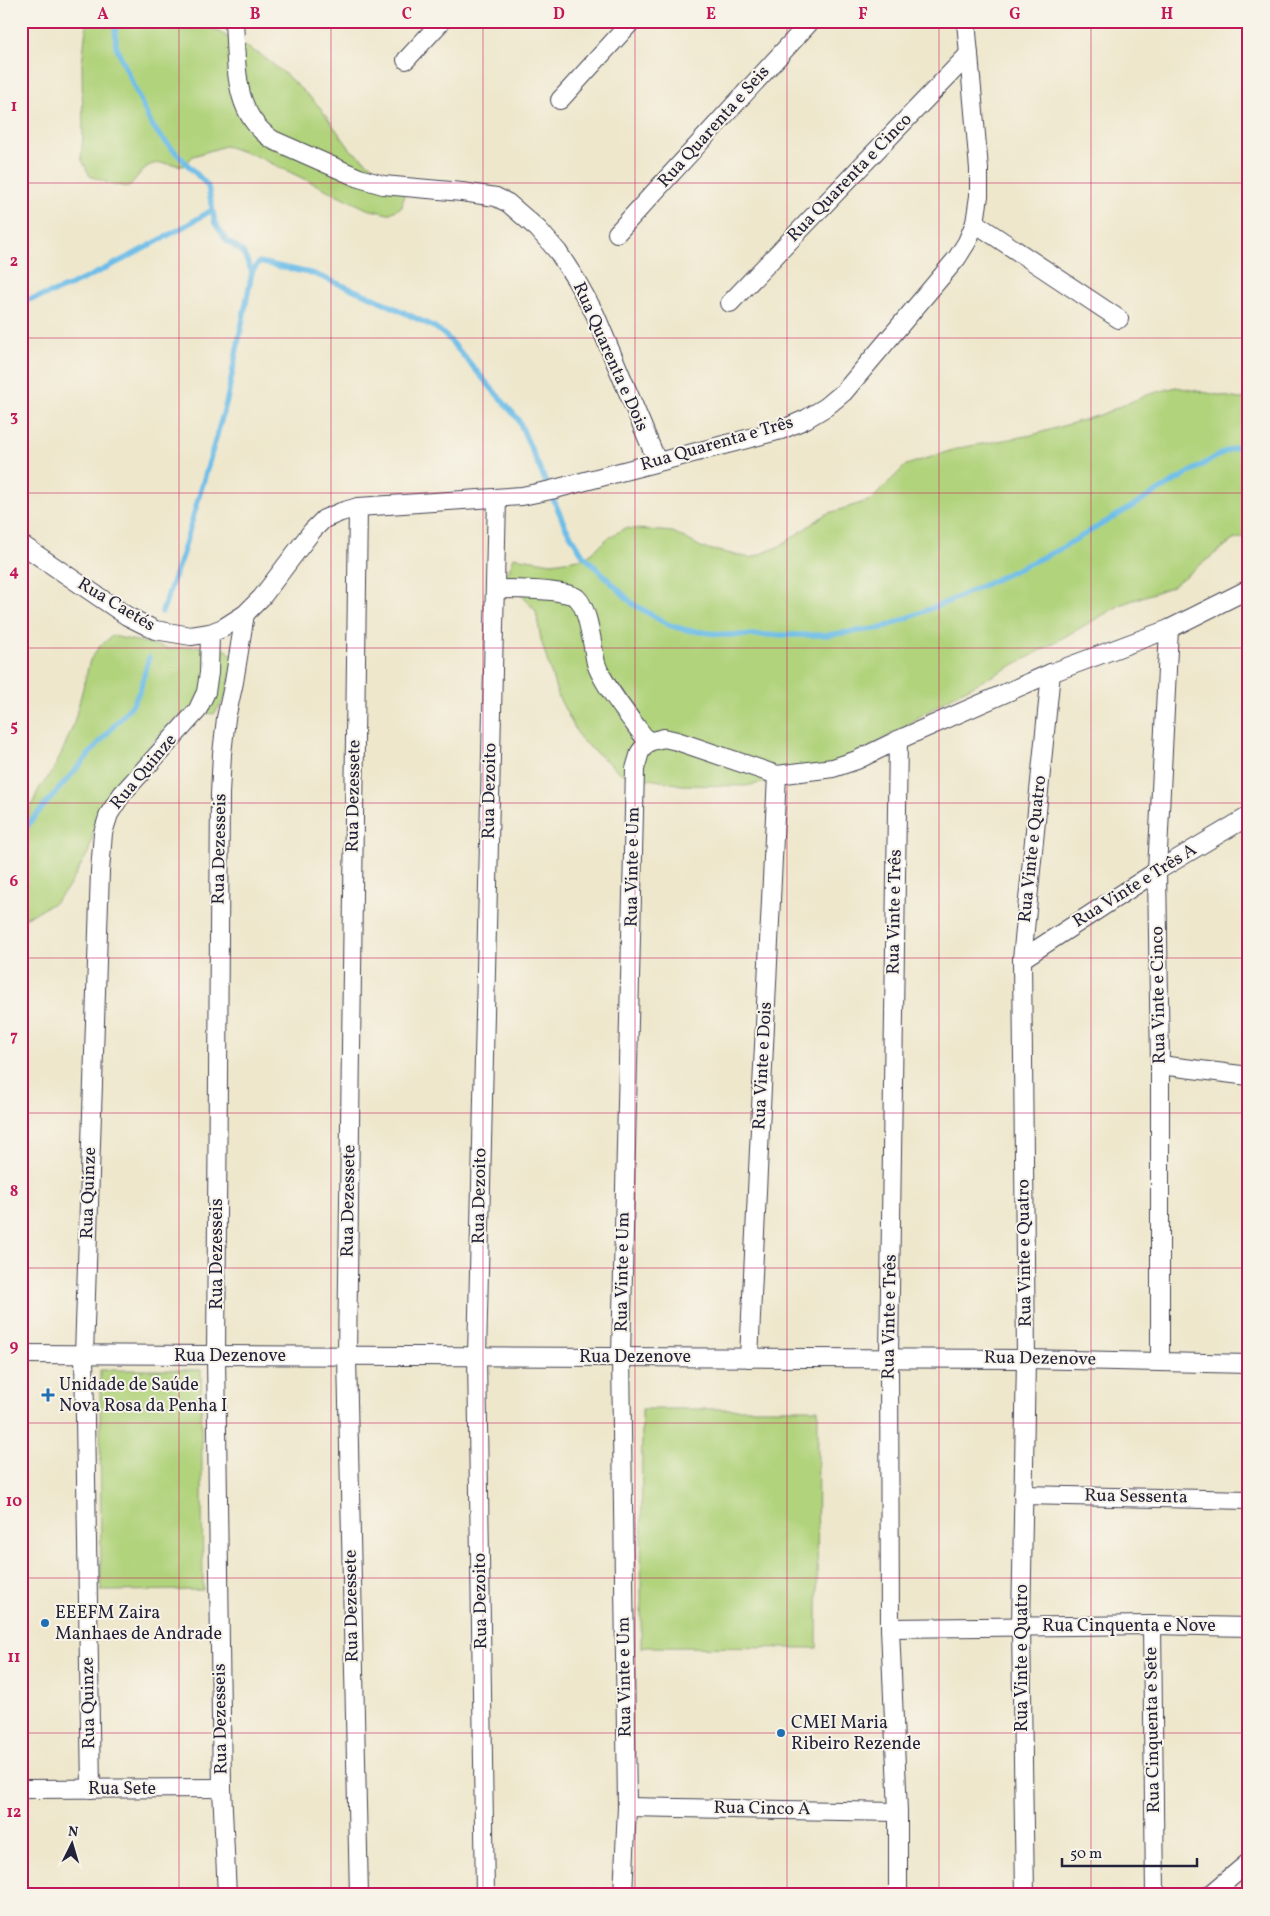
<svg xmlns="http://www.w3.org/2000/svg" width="1270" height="1916" font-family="Vollkorn,serif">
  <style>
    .green { fill: #b1d37b; stroke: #6a7a5b }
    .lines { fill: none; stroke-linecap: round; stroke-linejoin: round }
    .stream { stroke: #6dbde8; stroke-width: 5.5 }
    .minor-casing { stroke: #414051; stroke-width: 20 }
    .minor { stroke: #fff; stroke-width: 18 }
    .grid { fill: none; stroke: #c2185b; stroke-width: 1; stroke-opacity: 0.55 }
    .poi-dot { fill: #1f6fb2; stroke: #f7f3e8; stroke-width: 2 }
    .labels { text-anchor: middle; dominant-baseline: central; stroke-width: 4; stroke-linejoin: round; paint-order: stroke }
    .street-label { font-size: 18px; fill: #22223b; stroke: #f7f3e8 }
    .poi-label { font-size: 18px; fill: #22223b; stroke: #f7f3e8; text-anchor: start }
    .neatline { fill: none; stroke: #c2185b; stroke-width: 2 }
    .grid-label { font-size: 16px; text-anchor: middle; font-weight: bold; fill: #c2185b }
  </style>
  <rect width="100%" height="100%" fill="#f7f3e8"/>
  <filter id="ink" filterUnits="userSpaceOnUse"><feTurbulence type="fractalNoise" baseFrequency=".02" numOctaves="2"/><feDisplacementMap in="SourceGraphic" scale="10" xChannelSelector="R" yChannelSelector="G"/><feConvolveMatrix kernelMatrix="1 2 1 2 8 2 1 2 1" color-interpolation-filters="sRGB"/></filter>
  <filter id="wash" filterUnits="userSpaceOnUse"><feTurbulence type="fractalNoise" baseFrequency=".0096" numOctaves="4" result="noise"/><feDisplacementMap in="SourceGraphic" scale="20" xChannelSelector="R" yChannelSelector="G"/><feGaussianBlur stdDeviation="1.12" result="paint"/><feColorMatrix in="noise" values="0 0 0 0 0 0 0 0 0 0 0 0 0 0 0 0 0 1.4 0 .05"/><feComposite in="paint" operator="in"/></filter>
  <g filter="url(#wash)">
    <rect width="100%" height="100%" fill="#eee7cc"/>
    <g class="green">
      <path d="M88 21H195L215 30 261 55 285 74 318 105 351 150 372 166 398 181 404 194 402 207 388 214 367 209 254 155 225 146 193 156 184 166C150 161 150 160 129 187L114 185 90 176 81 158 83 137 82 64 86 28Z"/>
      <path d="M1176 387 1239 399 1249 398V536L1233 540 1171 587 1122 604 1031 656 953 696 833 770 745 786 682 785 622 774 581 740 558 696 541 640 536 611 506 578 514 557 552 563 586 558 608 538 625 528 673 532 703 548 751 558 780 546 826 514 871 500 906 465 959 448 1032 435 1100 415 1147 395Z"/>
      <path d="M112 636 147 643 169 649 198 646 216 650H227L235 658 225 699 214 714 188 711 172 721 137 760 107 802 94 831 88 853 68 888 54 903 21 920V829L39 789 52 772 63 750 74 723 90 660 99 647Z"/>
      <path d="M100 1370H201L203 1590 101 1591Z"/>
      <path d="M642 1409H818L817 1648 641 1647Z"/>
    </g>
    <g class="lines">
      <g class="stream">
        <path d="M115 21 116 46 150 122 160 136 208 186 215 223 227 241 243 252 252 272"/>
        <path d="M21 301C59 294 94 274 128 257 156 242 185 227 212 210"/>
        <path d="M162 612 183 552 227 400 252 272 259 262 314 274 374 298 436 328 448 338 518 419 566 528 583 555 633 604 669 625 686 630 725 635H827L882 628 952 600 1060 549 1224 452 1249 443"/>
        <path d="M21 836 30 822 133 704 140 690 149 658"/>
      </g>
    </g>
  </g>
  <g filter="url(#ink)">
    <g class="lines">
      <g class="minor-casing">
        <g id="minor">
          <path d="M234 21C237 65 232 113 273 140L359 178 383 185 462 192 496 197 508 203 538 229 558 252 576 280 595 314 657 461"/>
          <path d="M406 60 442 21"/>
          <path d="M560 100 632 21"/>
          <path d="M975 223 1119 319"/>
          <path d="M617 233 811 21"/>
          <path d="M730 303 969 54"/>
          <path d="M358 507 347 1357 359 1895"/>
          <path d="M21 544 127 616 155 630 191 636 210 633 223 628 245 614 262 597 312 531 324 519 341 512 358 507 522 496 551 490 781 430 806 419 826 407 844 392 957 258 967 242 975 223 979 196V169L966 21"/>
          <path d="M495 589C510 589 568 589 577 598 589 609 592 646 596 663 602 684 634 723 648 742"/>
          <path d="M898 740 889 1358 890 1628 898 1812V1895"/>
          <path d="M648 742 664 738 677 741 777 775 833 768 857 760 898 740 1051 673 1169 629 1249 589"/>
          <path d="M1022 959 1157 871 1249 816"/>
          <path d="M1160 1065 1249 1076"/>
          <path d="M21 1354 1026 1359 1249 1364"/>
          <path d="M749 1358 777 775"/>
          <path d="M1160 1361V1065L1157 871 1169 629"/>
          <path d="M1023 1495 1249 1500"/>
          <path d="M1152 1625 1155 1895"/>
          <path d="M890 1628 1152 1625 1249 1627"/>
          <path d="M21 1789 222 1788"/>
          <path d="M91 1789 84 1355 100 871 103 833 109 814 122 794 197 711 206 692 209 673 210 633"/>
          <path d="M627 1807 898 1812"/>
          <path d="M227 1895 222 1788 216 1356 220 794 222 754 226 718 234 682 245 614"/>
          <path d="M485 1895 477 1357 497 498"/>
          <path d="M623 1895 627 1807 621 1356 635 769 640 752 648 742"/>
          <path d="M1025 1895 1021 1626 1026 1359 1022 959 1051 673"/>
          <path d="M1210 1895 1249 1862"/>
        </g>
      </g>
      <use href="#minor" class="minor"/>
    </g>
  </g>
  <path class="grid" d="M179 21V1895M331 21V1895M483 21V1895M635 21V1895M787 21V1895M939 21V1895M1091 21V1895M21 183H1249M21 338H1249M21 493H1249M21 648H1249M21 803H1249M21 958H1249M21 1113H1249M21 1268H1249M21 1423H1249M21 1578H1249M21 1733H1249"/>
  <g class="poi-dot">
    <path d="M45.5 1387.5h5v5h5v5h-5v5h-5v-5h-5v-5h5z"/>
    <circle cx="45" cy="1623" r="5"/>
    <circle cx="781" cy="1733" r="5"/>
  </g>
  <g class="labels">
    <g class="street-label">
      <text transform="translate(714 127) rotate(-48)">Rua Quarenta e Seis</text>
      <text transform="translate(850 178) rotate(-46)">Rua Quarenta e Cinco</text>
      <text transform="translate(610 357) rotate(66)">Rua Quarenta e Dois</text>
      <text transform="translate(717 444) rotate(-16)">Rua Quarenta e Três</text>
      <text transform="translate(116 605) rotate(31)">Rua Caetés</text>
      <text transform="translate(144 772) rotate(-50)">Rua Quinze</text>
      <text transform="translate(490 791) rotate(-89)">Rua Dezoito</text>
      <text transform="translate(354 796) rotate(-89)">Rua Dezessete</text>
      <text transform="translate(220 849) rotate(-89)">Rua Dezesseis</text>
      <text transform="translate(1033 849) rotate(-84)">Rua Vinte e Quatro</text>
      <text transform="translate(633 867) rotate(-89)">Rua Vinte e Um</text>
      <text transform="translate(1135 886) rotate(-32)">Rua Vinte e Três A</text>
      <text transform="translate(895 912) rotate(-89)">Rua Vinte e Três</text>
      <text transform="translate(1159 995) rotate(-91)">Rua Vinte e Cinco</text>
      <text transform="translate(763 1066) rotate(-87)">Rua Vinte e Dois</text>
      <text transform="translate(89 1193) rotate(-88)">Rua Quinze</text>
      <text transform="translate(480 1196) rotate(-89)">Rua Dezoito</text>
      <text transform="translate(349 1201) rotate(-89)">Rua Dezessete</text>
      <text transform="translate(1025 1253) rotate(-91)">Rua Vinte e Quatro</text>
      <text transform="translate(217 1254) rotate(-90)">Rua Dezesseis</text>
      <text transform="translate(623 1272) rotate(-89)">Rua Vinte e Um</text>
      <text transform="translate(890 1317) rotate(-89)">Rua Vinte e Três</text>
      <text x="230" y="1356">Rua Dezenove</text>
      <text x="635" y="1357">Rua Dezenove</text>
      <text transform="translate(1040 1359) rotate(1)">Rua Dezenove</text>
      <text transform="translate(1136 1497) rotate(1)">Rua Sessenta</text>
      <text transform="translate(481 1601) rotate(-91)">Rua Dezoito</text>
      <text transform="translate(352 1606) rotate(-91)">Rua Dezessete</text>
      <text x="1129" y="1626">Rua Cinquenta e Nove</text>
      <text transform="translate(1022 1658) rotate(-90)">Rua Vinte e Quatro</text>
      <text transform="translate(625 1677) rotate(-91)">Rua Vinte e Um</text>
      <text transform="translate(89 1703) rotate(-91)">Rua Quinze</text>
      <text transform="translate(221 1719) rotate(-91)">Rua Dezesseis</text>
      <text transform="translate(1153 1730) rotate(-91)">Rua Cinquenta e Sete</text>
      <text x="122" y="1789">Rua Sete</text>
      <text transform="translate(762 1809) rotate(1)">Rua Cinco A</text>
    </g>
    <g class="poi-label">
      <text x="59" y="1385">Unidade de Saúde<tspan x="59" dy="21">Nova Rosa da Penha I</tspan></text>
      <text x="55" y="1613">EEEFM Zaira<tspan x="55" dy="21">Manhaes de Andrade</tspan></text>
      <text x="791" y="1723">CMEI Maria<tspan x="791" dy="21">Ribeiro Rezende</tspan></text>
    </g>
  </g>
  <rect width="1270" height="1916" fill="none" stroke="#f7f3e8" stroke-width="55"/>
  <g transform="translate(72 1844) rotate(5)" stroke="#f7f3e8" stroke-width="4" paint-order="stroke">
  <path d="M0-4L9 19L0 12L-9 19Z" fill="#22223b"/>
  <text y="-8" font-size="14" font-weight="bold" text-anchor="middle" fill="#22223b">N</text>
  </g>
  <path d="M1062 1858v8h135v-8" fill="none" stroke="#22223b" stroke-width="2.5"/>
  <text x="1070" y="1858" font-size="15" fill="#22223b" stroke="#f7f3e8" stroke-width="4" paint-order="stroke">50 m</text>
  <rect x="28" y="28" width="1214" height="1860" class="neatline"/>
  <g class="grid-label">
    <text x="103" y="19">A</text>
    <text x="255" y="19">B</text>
    <text x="407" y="19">C</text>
    <text x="559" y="19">D</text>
    <text x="711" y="19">E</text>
    <text x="863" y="19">F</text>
    <text x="1015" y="19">G</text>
    <text x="1167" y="19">H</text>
    <text x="14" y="111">1</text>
    <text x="14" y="266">2</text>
    <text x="14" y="421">3</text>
    <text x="14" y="576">4</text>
    <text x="14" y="731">5</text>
    <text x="14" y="886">6</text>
    <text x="14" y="1041">7</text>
    <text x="14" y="1196">8</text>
    <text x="14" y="1351">9</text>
    <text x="14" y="1506">10</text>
    <text x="14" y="1662">11</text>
    <text x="14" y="1817">12</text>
  </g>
</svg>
